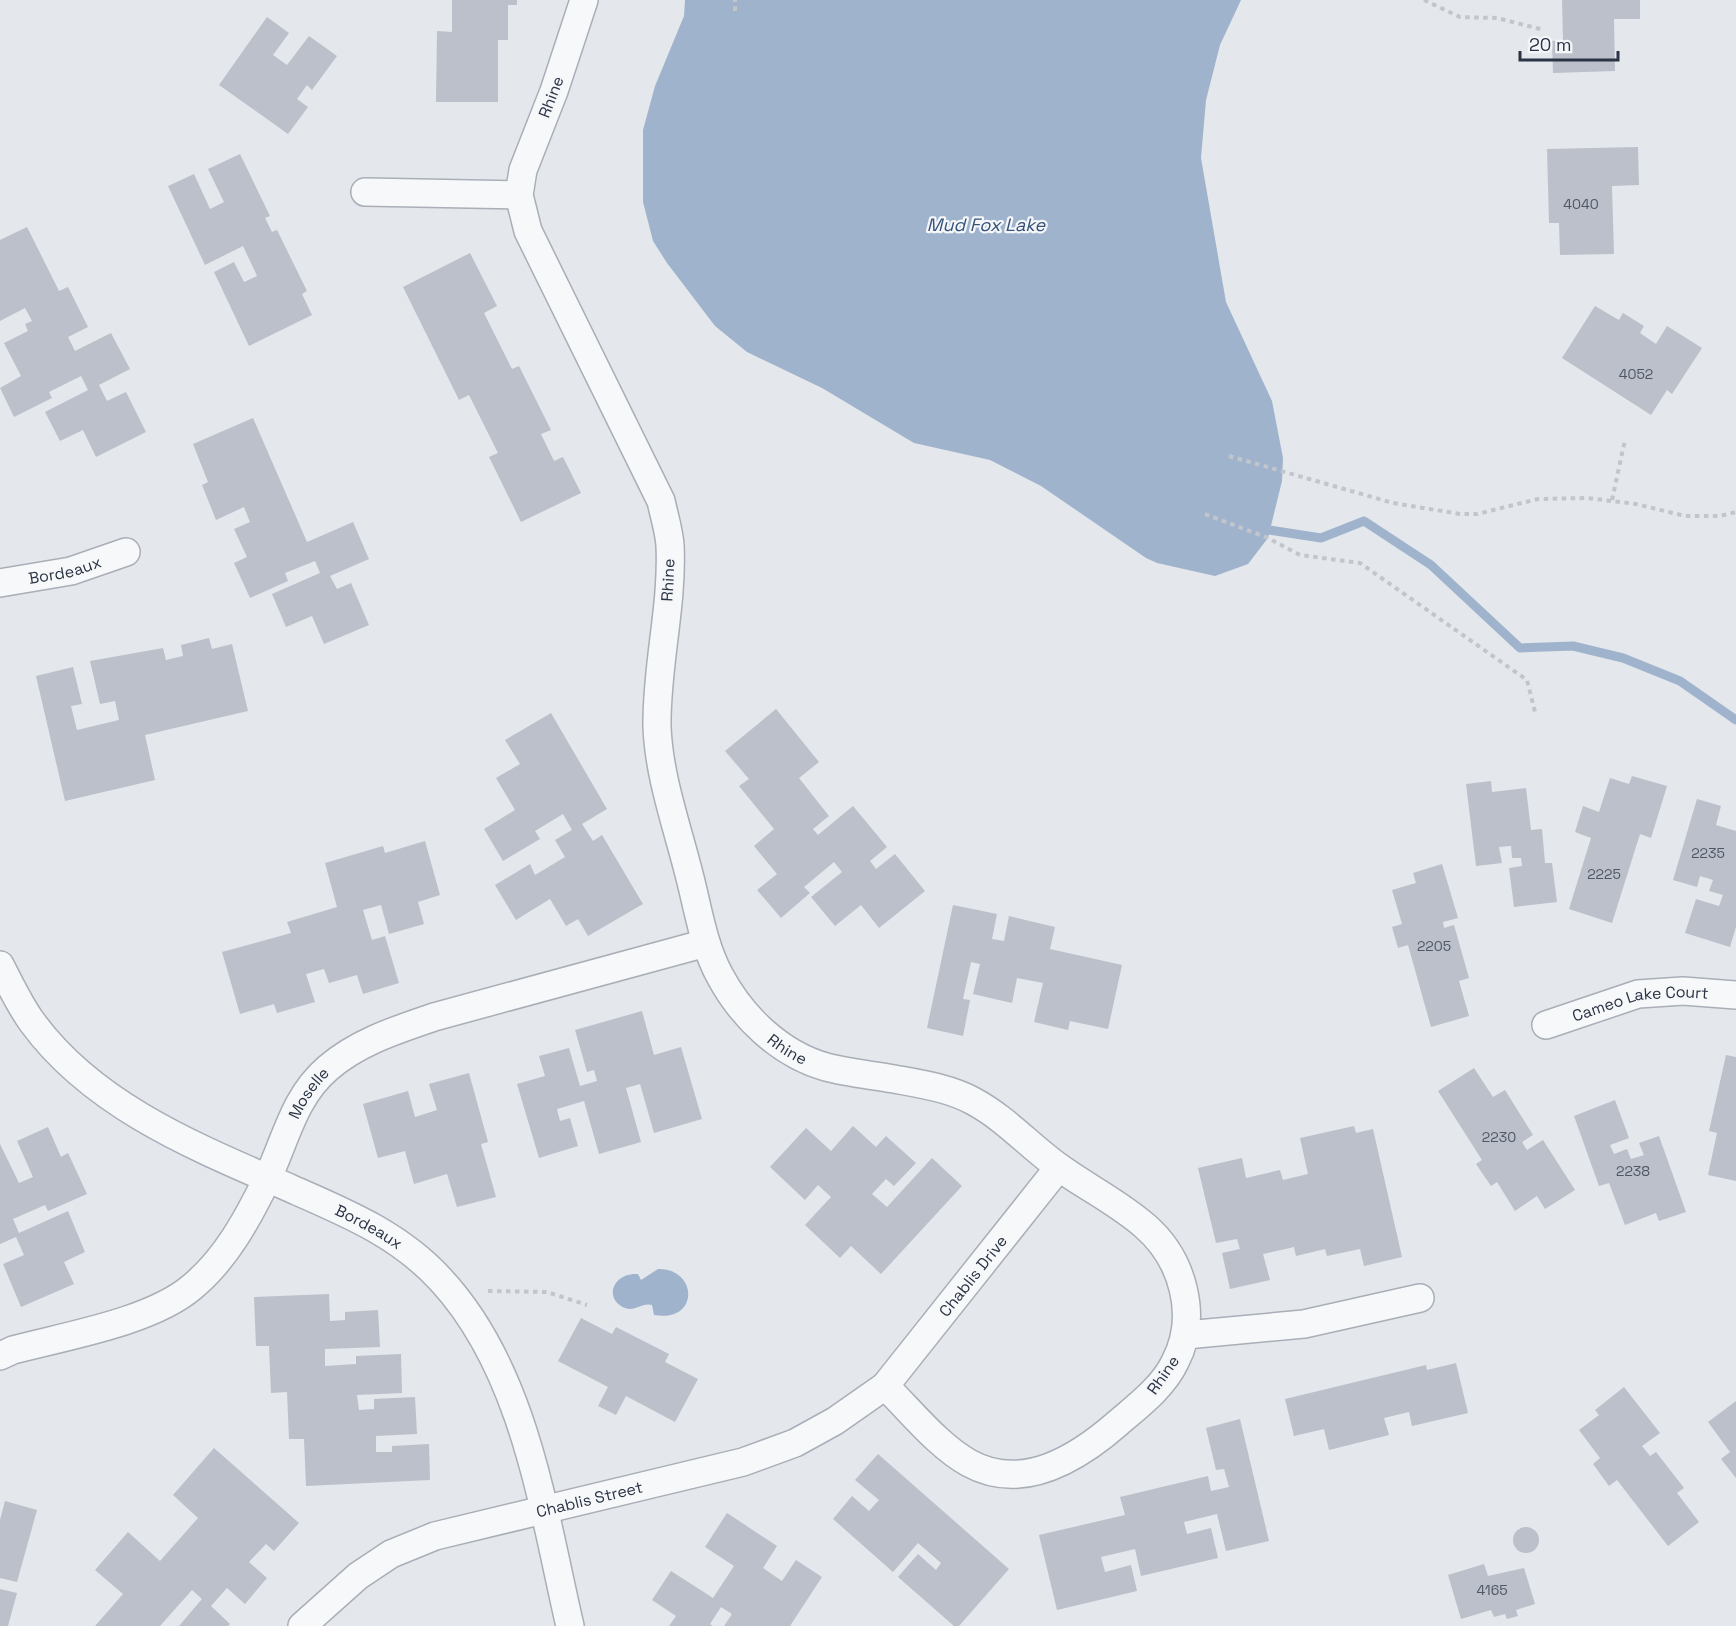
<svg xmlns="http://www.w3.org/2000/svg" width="1736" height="1626" font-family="'Space Grotesk',sans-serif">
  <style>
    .water { fill: #9fb4cc }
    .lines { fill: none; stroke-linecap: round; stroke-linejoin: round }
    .stream { stroke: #9fb4cc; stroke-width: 9 }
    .building { fill: #bbc0ca }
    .street-casing { stroke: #a9aeb7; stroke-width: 30 }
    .path { stroke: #c2c5cb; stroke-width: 4; stroke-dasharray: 4.5 4.5; stroke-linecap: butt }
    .street { stroke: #f7f8fa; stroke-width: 27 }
    .labels { text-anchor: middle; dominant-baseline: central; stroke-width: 4.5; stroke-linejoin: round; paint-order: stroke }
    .number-label { font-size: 14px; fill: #4f5766 }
    .street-label { font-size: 16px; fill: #2b3445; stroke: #f4f6f9 }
    .water-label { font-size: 18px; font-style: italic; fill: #34527a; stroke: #f4f6f9 }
  </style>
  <rect width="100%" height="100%" fill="#e4e7ec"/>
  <g class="water">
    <path d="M685 0H1241L1220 45 1206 100 1201 158 1226 302 1272 401 1283 458 1282 481 1268 538 1248 564 1215 576 1157 563 1146 558 1041 486 990 460 914 443 822 388 747 352 715 326 667 263 653 241 643 202V130L655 86 684 16Z"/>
    <path d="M658 1269C698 1268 700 1323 654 1315L652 1305C642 1302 635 1312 625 1308 603 1299 613 1272 638 1274L641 1280Z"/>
  </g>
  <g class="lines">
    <path class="stream" d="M1269 530 1321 538 1364 521 1431 565 1520 648 1573 646 1623 658 1680 681 1736 720"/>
  </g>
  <g class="building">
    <path d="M452 0H517V5H508V40H498V102H436L437 31 452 32Z"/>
    <path d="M1562 0H1640V19H1614L1615 71 1553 73 1552 41 1563 40Z"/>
    <path d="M267 17 289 33 273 55 287 65 309 36 337 56 312 90 307 85 297 99 308 107 288 134 219 85Z"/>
    <path d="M1638 147 1639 185 1612 186 1614 254 1560 255 1559 223H1549L1547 149Z"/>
    <path d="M240 154 270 216 265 218 272 232 277 230 307 291 302 294 312 315 249 346 214 272 234 262 244 282 257 276 243 246 205 265 168 186 194 174 210 209 224 202 208 169Z"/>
    <path d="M27 227 59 291 68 287 88 327 68 337 75 351 111 333 130 369 99 385 107 401 126 392 146 432 96 457 83 430 60 441 45 412 88 390 81 376 49 392 52 398 14 417 0 388 21 376 4 343 28 331 25 324 32 321 25 308 0 321V240Z"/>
    <path d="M470 253 497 306 484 313 512 369 519 366 551 430 541 434 554 461 563 457 581 493 521 522 489 457 498 453 469 395 459 400 403 287Z"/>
    <path d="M1595 306 1619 320 1623 313 1644 326 1640 333 1656 344 1667 326 1702 348 1672 394 1667 390 1651 415 1562 358Z"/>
    <path d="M253 418 307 542 353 522 369 559 330 576 337 589 351 583 369 625 324 644 312 616 286 627 272 594 320 573 315 561 285 573 288 581 250 598 234 563 247 557 234 529 250 522 244 507 216 520 202 485 208 482 193 444Z"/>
    <path d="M209 638 212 649 232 644 248 711 145 735 155 780 65 801 36 676 73 667 82 704 71 706 77 730 119 720 115 701 100 704 90 661 163 648 166 660 183 656 181 645Z"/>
    <path d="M776 709 819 762 799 778 829 816 813 829 818 835 853 806 887 847 870 861 876 869 895 854 925 891 879 928 861 905 835 926 811 897 842 872 834 862 804 887 810 893 781 918 757 890 777 874 754 846 774 829 739 786 749 779 725 751Z"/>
    <path d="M551 713 607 809 582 824 593 841 602 835 643 904 588 936 578 919 566 926 550 899 516 920 495 885 530 864 535 875 565 857 555 840 572 830 563 814 535 831 540 839 503 861 484 829 515 810 496 778 520 764 505 740Z"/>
    <path d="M1632 776 1667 786 1651 838 1640 834 1612 923 1569 909 1591 838 1575 832 1583 806 1599 812 1610 778 1629 784Z"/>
    <path d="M1491 781 1492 792 1526 788 1531 830 1542 829 1545 863H1552L1557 902 1514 907 1509 868 1522 866 1521 858H1512L1511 846 1499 847 1502 863 1476 866 1466 784Z"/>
    <path d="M1697 799 1721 806 1716 825 1736 831V927L1730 947 1685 933 1696 899 1719 906 1723 895 1709 891 1713 880 1700 876 1697 887 1673 880Z"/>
    <path d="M425 841 440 895 418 902 424 924 389 934 381 905 363 910 372 940 385 936 399 983 363 994 357 975 329 983 324 969 306 974 315 1002 277 1013 274 1004 240 1014 222 952 291 933 287 922 337 907 325 863 383 846 385 853Z"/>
    <path d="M1442 864 1458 918 1443 922 1444 928 1454 925 1469 978 1459 981 1469 1016 1431 1027 1408 945 1398 948 1392 927 1402 924 1392 890 1416 883 1413 873Z"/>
    <path d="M953 905 997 914 992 939 1004 941 1009 916 1055 927 1050 949 1122 965 1108 1029 1070 1021 1068 1030 1034 1022 1043 983 1017 978 1012 1003 973 994 980 964 971 962 963 999 970 1000 963 1036 927 1028Z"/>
    <path d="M642 1011 654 1055 681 1047 702 1119 654 1133 640 1084 626 1088 641 1142 599 1154 584 1101 557 1109 560 1121 570 1118 578 1146 539 1158 517 1084 545 1076 539 1056 569 1048 580 1086 597 1081 594 1070 587 1072 575 1030Z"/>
    <path d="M1726 1055 1736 1057V1181L1708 1175 1717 1133 1709 1131Z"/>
    <path d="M1474 1068 1493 1097 1505 1090 1533 1135 1522 1142 1527 1150 1543 1140 1575 1190 1545 1209 1537 1196 1515 1211 1497 1182 1491 1186 1476 1164 1482 1160 1438 1091Z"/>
    <path d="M469 1073 488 1142 481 1144 496 1197 457 1207 447 1174 414 1184 405 1151 378 1158 363 1104 408 1091 415 1117 437 1110 429 1084Z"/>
    <path d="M1615 1100 1629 1138 1610 1145 1614 1154 1627 1149 1631 1159 1644 1155 1639 1143 1659 1136 1686 1212 1659 1221 1656 1213 1625 1225 1609 1183 1599 1186 1574 1116Z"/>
    <path d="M853 1126 876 1147 886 1136 916 1163 894 1186 886 1179 872 1194 887 1207 932 1158 962 1186 881 1274 851 1246 840 1258 805 1225 831 1197 818 1185 805 1200 770 1167 806 1128 831 1151Z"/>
    <path d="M1354 1126 1356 1133 1373 1129 1402 1257 1364 1266 1360 1249 1327 1256 1325 1249 1296 1256 1294 1247 1263 1254 1270 1280 1230 1289 1222 1253 1240 1249 1237 1239 1216 1243 1198 1168 1242 1158 1246 1178 1280 1170 1283 1180 1308 1174 1300 1138Z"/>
    <path d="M48 1127 61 1157 68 1153 87 1194 48 1211 45 1205 13 1219 19 1233 68 1211 85 1252 64 1262 74 1284 21 1307 3 1264 24 1255 16 1237 0 1244V1144L19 1183 33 1177 17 1141Z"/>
    <path d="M329 1294 330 1321 345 1320V1312L378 1310 380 1347 325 1349V1366L356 1364V1356L401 1354 402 1393 357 1395 359 1410 374 1409V1399L415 1397 417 1434 376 1436V1452H392V1446L429 1444 430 1480 306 1486 304 1439H289L287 1392 271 1393 269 1346H256L254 1297Z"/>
    <path d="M581 1318 612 1334 616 1327 669 1354 665 1362 698 1379 675 1422 626 1396 616 1415 598 1406 608 1387 558 1361Z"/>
    <path d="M1456 1363 1468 1413 1412 1426 1409 1412 1384 1418 1389 1435 1329 1450 1324 1429 1294 1436 1285 1399 1426 1365 1427 1370Z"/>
    <path d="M1624 1387 1660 1433 1642 1446 1650 1456 1656 1452 1684 1488 1677 1493 1699 1522 1668 1546 1617 1480 1609 1486 1593 1464 1600 1458 1579 1430 1599 1415 1595 1410Z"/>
    <path d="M1736 1401V1478L1721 1459 1730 1452 1708 1422Z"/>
    <path d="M1240 1419 1269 1541 1226 1551 1217 1514 1184 1522 1187 1534 1211 1528 1218 1558 1141 1576 1135 1549 1101 1557 1105 1572 1131 1565 1137 1591 1057 1610 1039 1535 1125 1515 1120 1497 1208 1476 1211 1491 1229 1487 1224 1469 1216 1470 1206 1428Z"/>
    <path d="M214 1448 299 1523 274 1551 266 1544 249 1562 267 1578 245 1604 227 1588 211 1606 230 1624 228 1626H179L202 1599 192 1590 160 1626H95L123 1594 95 1570 128 1532 160 1561 198 1518 173 1495Z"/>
    <path d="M878 1454 1009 1569 959 1626H954L898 1577 918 1554 936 1570 941 1563 918 1543 893 1572 833 1519 852 1496 869 1511 879 1500 855 1480Z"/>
    <path d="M5 1501 37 1510 17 1582 0 1578V1520Z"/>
    <path d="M727 1513 777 1546 763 1568 782 1581 796 1560 822 1577 790 1626H724L732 1614 721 1607 710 1624 713 1626H669L676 1616 652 1600 671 1571 713 1598 734 1566 705 1547Z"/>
    <circle cx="1526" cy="1540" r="13"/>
    <path d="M1484 1564 1488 1576 1524 1568 1535 1604 1516 1610 1518 1616 1507 1619 1505 1614 1494 1617 1491 1610 1461 1619 1448 1575Z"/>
    <path d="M0 1589 17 1593 8 1626H0Z"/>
  </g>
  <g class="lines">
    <g class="street-casing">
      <g id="street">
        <path id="s1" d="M584 0 554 91 523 170 519 195 528 231 661 501C664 515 669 531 670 545 673 606 656 666 657 727 659 777 677 826 689 874 698 908 703 945 720 976 742 1017 780 1054 826 1067 848 1073 872 1075 894 1079 921 1084 949 1088 973 1101 1007 1119 1032 1149 1063 1170 1090 1189 1120 1204 1145 1226 1183 1259 1199 1316 1175 1362 1163 1387 1139 1405 1118 1423 1078 1458 1023 1493 969 1463 937 1445 911 1411 885 1386"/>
        <path d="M365 192 519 195"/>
        <path id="s2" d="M0 583 71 571 126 552"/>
        <path id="s3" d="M0 965C10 984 19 1004 32 1022 94 1107 198 1148 292 1189 347 1213 400 1235 441 1280 525 1371 543 1510 570 1626"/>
        <path id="s4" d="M1546 1025 1638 994 1683 991 1736 995"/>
        <path d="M1186 1335 1304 1324 1420 1298"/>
        <path id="s5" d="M0 1356 13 1350C65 1336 151 1322 192 1287 226 1259 248 1218 267 1179 286 1140 293 1098 328 1068 358 1042 396 1030 434 1017L706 943"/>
        <path id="s6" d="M302 1626 358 1576 391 1554 435 1536 743 1462 795 1443 835 1421 885 1386 1059 1167"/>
      </g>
    </g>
    <g class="path">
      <path d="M1424 0 1460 17 1497 18 1544 30"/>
      <path d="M735 11V0"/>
      <path d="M1229 456 1393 503 1460 514H1477L1538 499 1587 498 1636 504 1685 516H1720L1736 512"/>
      <path d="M1612 500 1625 440"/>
      <path d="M1205 514 1268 538 1300 555 1360 563 1527 680 1535 712"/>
      <path d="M488 1291 547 1292 587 1305"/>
    </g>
    <use href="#street" class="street"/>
  </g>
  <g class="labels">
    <g class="number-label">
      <text x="1581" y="204">4040</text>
      <text x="1636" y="374">4052</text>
      <text x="1708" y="853">2235</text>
      <text x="1604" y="874">2225</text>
      <text x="1434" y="946">2205</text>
      <text x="1499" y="1137">2230</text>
      <text x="1633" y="1171">2238</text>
      <text x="1492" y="1590">4165</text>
    </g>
    <g class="street-label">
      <text transform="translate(551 97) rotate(-69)">Rhine</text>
      <text stroke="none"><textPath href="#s2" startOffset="66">Bordeaux</textPath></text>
      <text transform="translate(668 580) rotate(-87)">Rhine</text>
      <text stroke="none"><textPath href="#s4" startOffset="98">Cameo Lake Court</textPath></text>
      <text stroke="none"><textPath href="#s1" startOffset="1130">Rhine</textPath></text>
      <text stroke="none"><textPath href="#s5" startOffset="434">Moselle</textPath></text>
      <text stroke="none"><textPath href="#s3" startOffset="464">Bordeaux</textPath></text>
      <text stroke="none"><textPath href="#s6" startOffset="782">Chablis Drive</textPath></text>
      <text transform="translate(1163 1375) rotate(-55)">Rhine</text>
      <text stroke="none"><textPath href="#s6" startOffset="321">Chablis Street</textPath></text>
    </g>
    <g class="water-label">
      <text x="986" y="224">Mud Fox Lake</text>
    </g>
  </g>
  <path d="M1520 51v9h98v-9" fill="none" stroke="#2b3445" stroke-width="3"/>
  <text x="1529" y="51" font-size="18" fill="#2b3445" stroke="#f4f6f9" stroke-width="4.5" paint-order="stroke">20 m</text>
</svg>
